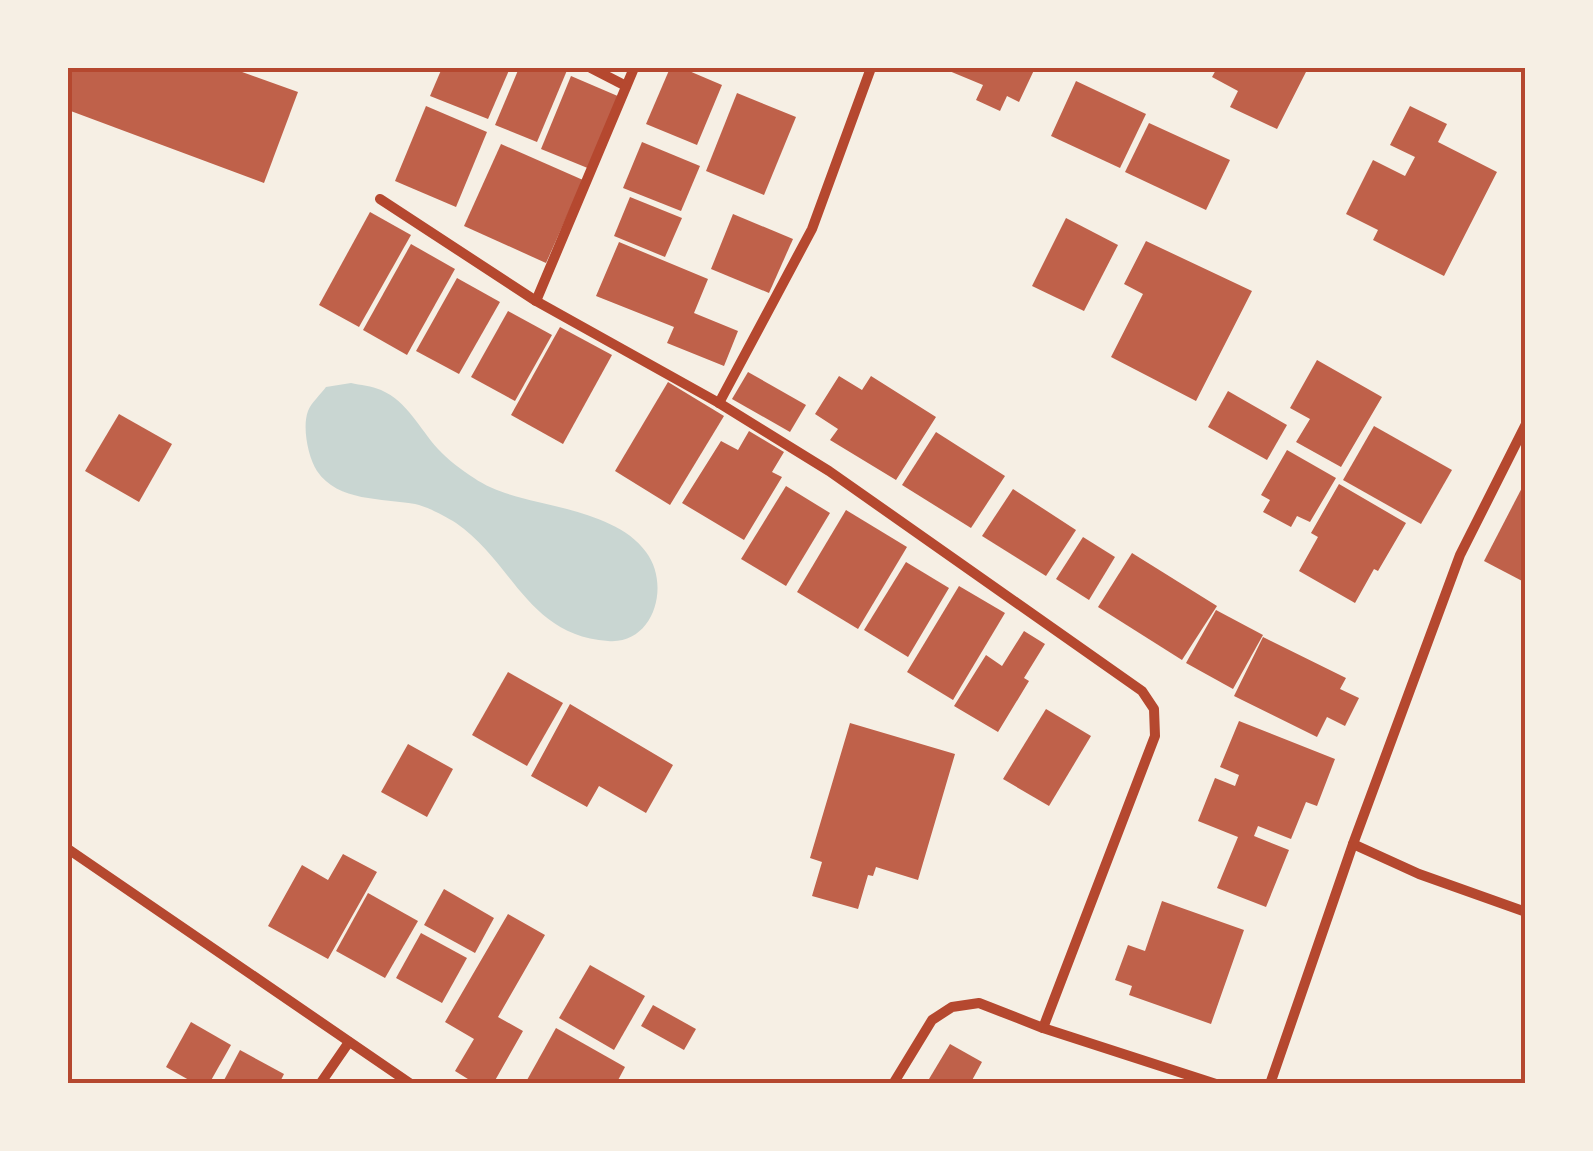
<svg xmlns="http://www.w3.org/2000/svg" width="1593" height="1151" font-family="Barlow,sans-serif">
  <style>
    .water { fill: #c9d6d2 }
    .building { fill: #bf614a }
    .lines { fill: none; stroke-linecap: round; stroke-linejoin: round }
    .minor { stroke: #b5482f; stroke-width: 10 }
    .neatline { fill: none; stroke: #b5482f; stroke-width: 4 }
  </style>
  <rect width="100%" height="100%" fill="#f6efe4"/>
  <path class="water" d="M351 383C360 385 372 386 381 390 408 402 419 428 438 449 448 460 462 470 474 478 500 496 537 501 567 509 595 517 628 527 646 552 671 585 654 645 608 641 527 635 513 562 456 523 445 516 428 507 415 504 382 498 338 502 317 471 308 457 302 427 308 411 311 403 321 394 326 387Z"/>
  <g class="building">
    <path d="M68 68H231L298 92 264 183 68 110Z"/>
    <path d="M442 68H510L488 119 430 96Z"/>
    <path d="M519 68H568L537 142 495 125Z"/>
    <path d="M670 68H682L722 85 697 145 646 124Z"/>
    <path d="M942 68H1035L1019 102 1007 96 1000 111 976 100 983 85Z"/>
    <path d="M1217 68H1308L1277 129 1230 107 1238 91 1212 77Z"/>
    <path d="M571 76 620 97 590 169 541 149Z"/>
    <path d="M1076 81 1146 114 1120 168 1051 136Z"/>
    <path d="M737 93 796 117 764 195 706 171Z"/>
    <path d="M426 106 487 132 456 207 395 181Z"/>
    <path d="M1410 106 1447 124 1438 142 1497 172 1444 276 1373 240 1378 230 1346 214 1373 160 1405 176 1415 157 1390 145Z"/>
    <path d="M1149 123 1230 160 1206 210 1125 172Z"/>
    <path d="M642 142 700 166 681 211 623 188Z"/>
    <path d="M501 144 583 180 546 263 464 226Z"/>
    <path d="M630 197 682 218 665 257 614 236Z"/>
    <path d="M370 212 411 235 359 327 319 305Z"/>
    <path d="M733 214 793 239 769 293 711 269Z"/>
    <path d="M1066 218 1118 245 1084 311 1032 286Z"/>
    <path d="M1146 241 1252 291 1196 401 1111 357 1143 294 1124 284Z"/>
    <path d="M619 242 708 279 694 313 738 331 724 366 667 343 674 327 596 296Z"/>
    <path d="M411 244 455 269 407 355 363 330Z"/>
    <path d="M457 278 500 302 459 374 416 351Z"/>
    <path d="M508 311 552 335 515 401 471 377Z"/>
    <path d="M560 327 612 355 563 444 511 415Z"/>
    <path d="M1317 360 1382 397 1341 467 1296 442 1310 419 1290 408Z"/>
    <path d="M748 372 806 405 790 432 732 399Z"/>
    <path d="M839 376 862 390 871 376 936 417 896 480 830 440 838 429 815 414Z"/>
    <path d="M668 382 724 416 670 505 615 471Z"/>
    <path d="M1228 391 1287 425 1267 460 1208 427Z"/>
    <path d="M119 414 172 444 139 502 85 471Z"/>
    <path d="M1374 426 1452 470 1421 524 1343 480Z"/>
    <path d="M749 431 784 452 772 472 782 477 744 540 682 503 721 441 738 450Z"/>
    <path d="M936 432 1005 476 971 528 902 485Z"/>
    <path d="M1287 450 1336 478 1310 522 1297 516 1291 527 1263 512 1270 500 1261 495Z"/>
    <path d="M1526 480V583L1484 561Z"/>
    <path d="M1339 484 1406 523 1378 571 1374 569 1355 603 1299 571 1318 537 1311 533Z"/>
    <path d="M786 486 830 513 786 586 741 559Z"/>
    <path d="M1013 489 1076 530 1046 576 982 536Z"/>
    <path d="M846 510 907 547 858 629 797 592Z"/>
    <path d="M1083 537 1115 557 1089 600 1056 579Z"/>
    <path d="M1132 553 1217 606 1182 660 1098 607Z"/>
    <path d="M906 562 949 588 908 657 864 630Z"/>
    <path d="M959 586 1005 613 953 700 907 672Z"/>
    <path d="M1216 610 1263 635 1233 689 1186 663Z"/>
    <path d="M1024 631 1045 644 1024 678 1029 681 998 732 954 706 986 655 1002 666Z"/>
    <path d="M1263 637 1346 678 1340 689 1359 698 1345 726 1327 717 1317 737 1234 696Z"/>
    <path d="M508 672 563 703 527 766 472 735Z"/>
    <path d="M570 704 673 765 646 813 599 786 587 807 531 776Z"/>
    <path d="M1046 709 1091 736 1049 806 1003 779Z"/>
    <path d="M1239 721 1335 759 1317 806 1306 802 1291 839 1258 826 1254 836 1289 850 1266 907 1217 888 1238 837 1198 821 1215 778 1235 786 1239 775 1220 767Z"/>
    <path d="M850 723 955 754 918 880 876 867 873 876 868 875 858 909 812 896 822 862 810 858Z"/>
    <path d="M408 744 453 769 427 817 381 792Z"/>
    <path d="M343 854 377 872 328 959 268 926 302 865 328 880Z"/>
    <path d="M444 889 494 918 475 953 424 925Z"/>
    <path d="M368 893 418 921 385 978 336 951Z"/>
    <path d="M1162 901 1244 930 1211 1024 1129 995 1132 986 1115 980 1128 945 1145 951Z"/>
    <path d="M508 914 545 935 498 1017 523 1031 493 1084H476L455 1071 474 1039 445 1022Z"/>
    <path d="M421 933 467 958 442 1003 396 978Z"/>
    <path d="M590 965 645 996 614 1050 559 1018Z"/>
    <path d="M653 1005 696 1029 684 1050 641 1026Z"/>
    <path d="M191 1022 231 1045 209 1084H196L166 1067Z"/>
    <path d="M556 1028 625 1067 616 1084H533L527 1080Z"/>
    <path d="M950 1044 982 1062 970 1084H926Z"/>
    <path d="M240 1050 284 1074 279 1084H222Z"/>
  </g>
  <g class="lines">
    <g class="minor">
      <path d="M591 68 626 86"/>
      <path d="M380 199 536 301 719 403 829 471 1142 691 1154 709 1155 736 1043 1028"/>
      <path d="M536 301 634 68"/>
      <path d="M719 403 812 229 871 68"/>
      <path d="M1353 844 1419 874 1526 912"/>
      <path d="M68 849 411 1084"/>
      <path d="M320 1084 349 1042"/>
      <path d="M893 1084 932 1020 952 1007 979 1003 1043 1028 1216 1084"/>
      <path d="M1270 1084 1353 844 1460 555 1526 424"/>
    </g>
  </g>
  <rect width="1593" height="1151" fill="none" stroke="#f6efe4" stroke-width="140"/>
  <rect x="70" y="70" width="1453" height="1011" class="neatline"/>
</svg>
